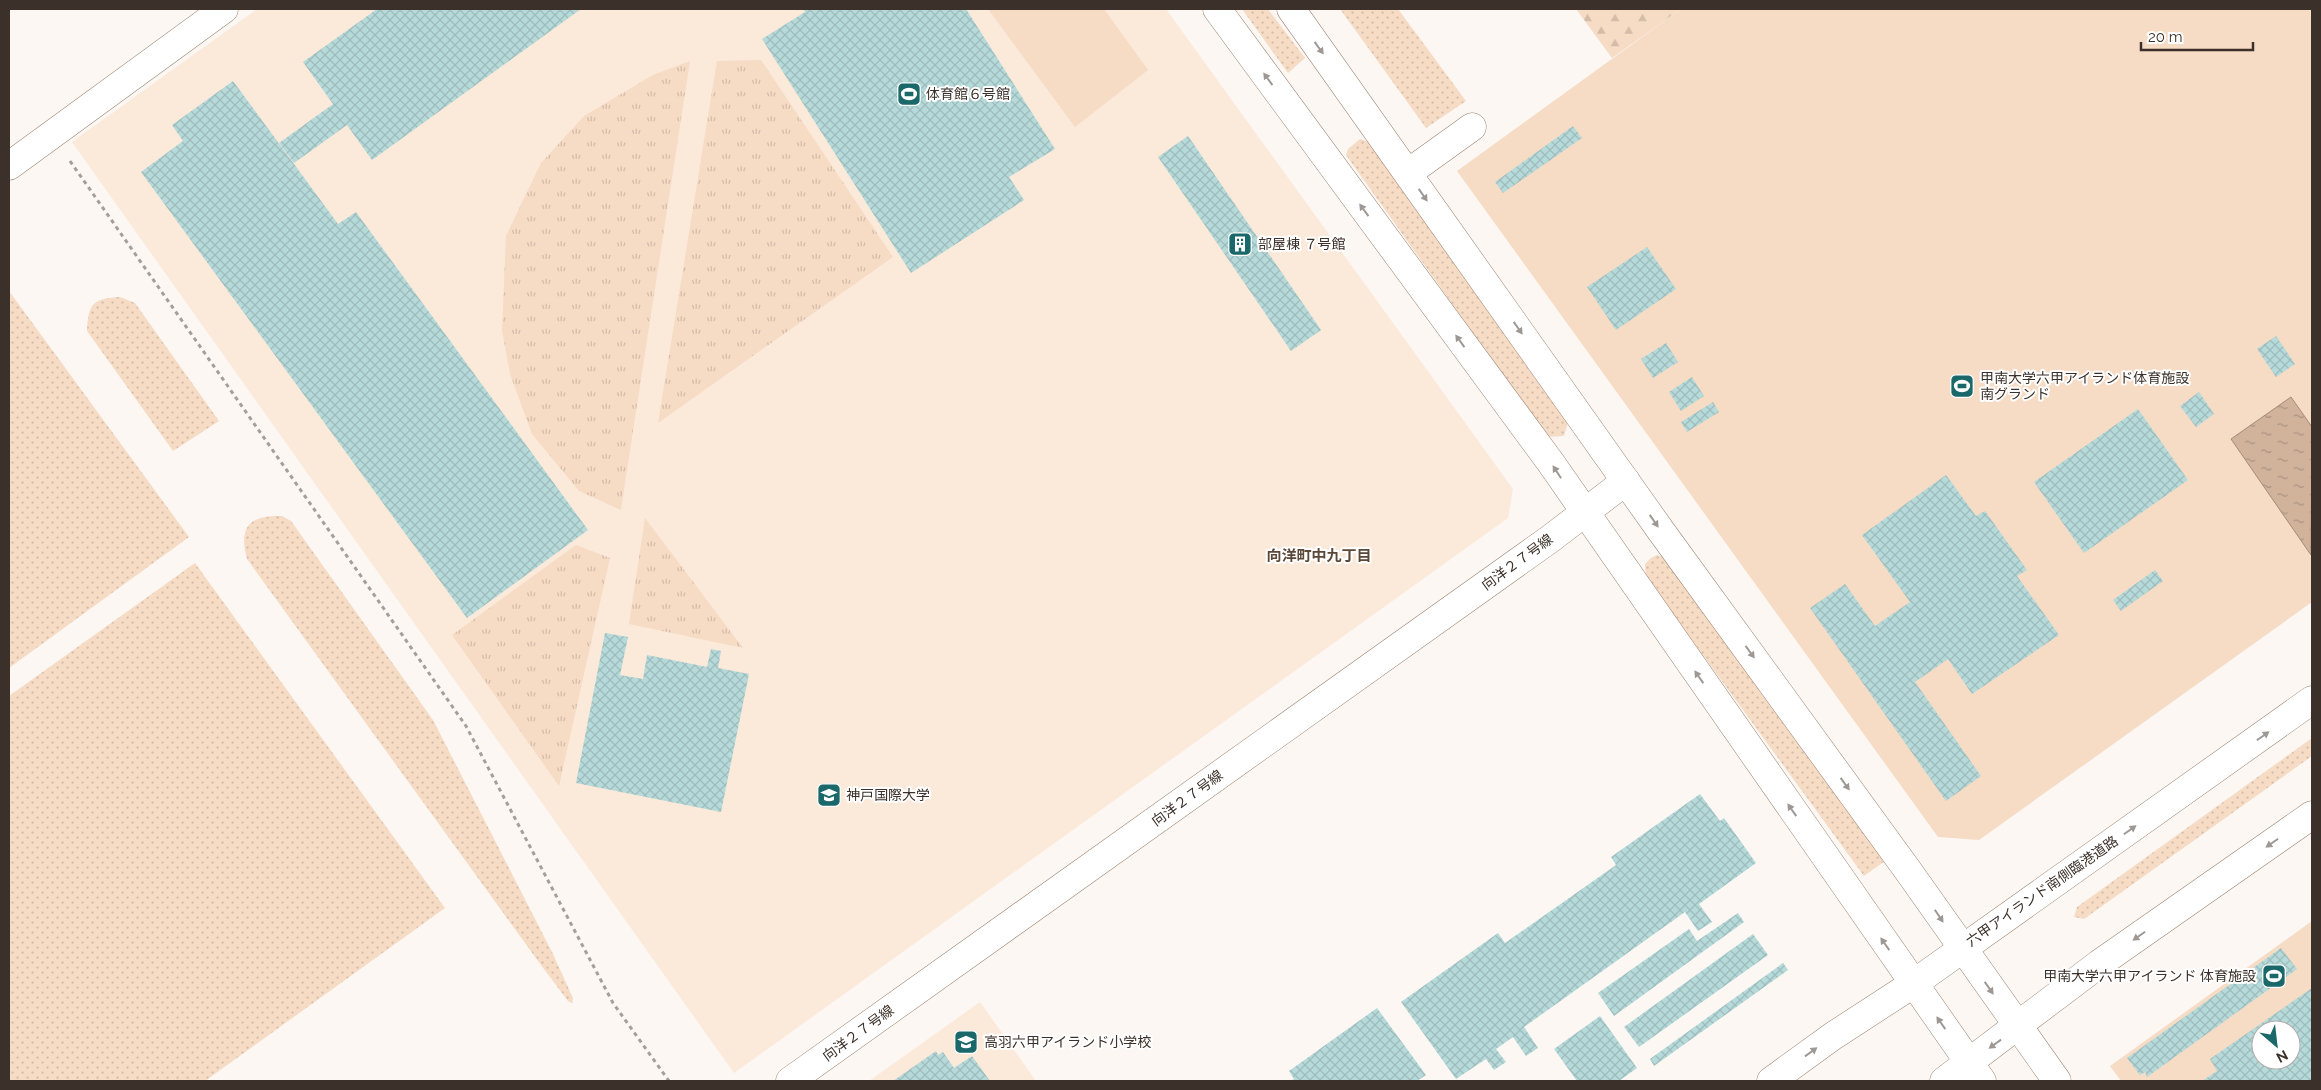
<svg xmlns="http://www.w3.org/2000/svg" width="2321" height="1090" font-family="Raleway,'Noto Sans JP',sans-serif">
  <style>
    .built { fill: #fbe9da }
    .grass { fill: url(#grass-dots) }
    .forest { fill: url(#forest-firs) }
    .park { fill: url(#park-tufts) }
    .pitch { fill: #f6dbc5; fill-rule: evenodd }
    .water { fill: url(#water-ripples); stroke: #a48c79 }
    .building { fill: url(#building-cross-hatch); fill-rule: evenodd }
    .lines { fill: none; stroke-linecap: round; stroke-linejoin: round }
    .minor-casing { stroke: #9c8574; stroke-width: 29 }
    .path { stroke: #a59e99; stroke-width: 3; stroke-dasharray: 4 4; stroke-linecap: butt }
    .minor { stroke: #fff; stroke-width: 28 }
    .oneway { fill: #9d9894 }
    .labels { text-anchor: middle; dominant-baseline: central; stroke-width: 4; stroke-linejoin: round; paint-order: stroke }
    .poi-label { font-size: 14px; fill: #3b312a; stroke: #fff; text-anchor: start }
    .street-label { font-size: 14px; fill: #3b312a; stroke: #fff }
    .neighbourhood-label { font-size: 15px; font-weight: bold; fill: #5c4837; stroke: #fff }
  </style>
  <defs>
    <pattern id="grass-dots" width="8" height="8" patternUnits="userSpaceOnUse" patternTransform="scale(1.25)"><rect width="8" height="8" fill="#f6dbc5"/><path d="M2 2h.1M6 6h.1" fill="none" stroke="#d4bca9" stroke-width="1.8" stroke-linecap="round"/></pattern>
    <pattern id="forest-firs" width="22" height="20" patternUnits="userSpaceOnUse" patternTransform="scale(1.25)"><rect width="22" height="20" fill="#f6dbc5"/><path d="M5 1l3.5 6h-7zM16 11l3.5 6h-7z" fill="#d4bca9"/></pattern>
    <pattern id="park-tufts" width="24" height="20" patternUnits="userSpaceOnUse" patternTransform="scale(1.25)"><rect width="24" height="20" fill="#f6dbc5"/><path d="M3 7l-1-3M5 7V3M7 7l1-3M15 17l-1-3M17 17v-4M19 17l1-3" fill="none" stroke="#d4bca9"/></pattern>
    <pattern id="water-ripples" width="26" height="14" patternUnits="userSpaceOnUse" patternTransform="scale(1.25)"><rect width="26" height="14" fill="#d1b39b"/><path d="M2 4q2-2 4 0t4 0M15 11q2-2 4 0t4 0" fill="none" stroke="#ab927f"/></pattern>
    <pattern id="building-cross-hatch" width="8" height="8" patternUnits="userSpaceOnUse" patternTransform="scale(1.25)"><rect width="8" height="8" fill="#b6dada"/><path d="M0 0l8 8M0 8l8-8" fill="none" stroke="#9dbcbb"/></pattern>
  </defs>
  <rect width="100%" height="100%" fill="#fcf7f3"/>
  <g class="built">
    <path d="M257 9H1166L1513 489 1508 518 734 1073 72 142Z"/>
    <path d="M980 1002 1036 1081H869Z"/>
  </g>
  <g class="grass">
    <path d="M1242 9H1268L1305 58 1288 73Z"/>
    <path d="M1340 9H1398L1466 101 1426 128Z"/>
    <path d="M1360 139 1369 142 1568 422 1564 436 1547 437 1346 155 1348 149Z"/>
    <path d="M9 291 189 537 9 668Z"/>
    <path d="M120 297 135 303 219 421 173 451 87 331C88 304 93 298 120 297Z"/>
    <path d="M282 516 291 521 433 720 552 952 573 998 572 1003 568 1001 538 961 247 559C238 526 250 515 282 516Z"/>
    <path d="M1657 555 1664 557 1885 861 1864 876 1646 577 1645 564 1651 558Z"/>
    <path d="M195 563 445 908 205 1081H9V696Z"/>
    <path d="M2312 738V756L2084 919 2074 917 2077 907Z"/>
  </g>
  <path class="forest" d="M1576 9H1681L1612 58Z"/>
  <g class="park">
    <path d="M761 60 893 257 658 423 717 61Z"/>
    <path d="M690 61 621 509V510L579 491 532 434 510 374 502 330 506 236 541 163 584 116 653 75Z"/>
    <path d="M645 518 743 648 629 624Z"/>
    <path d="M576 545 610 558 559 786 452 635Z"/>
  </g>
  <g class="pitch">
    <path d="M988 9H1104L1148 70 1075 127Z"/>
    <path d="M1681 9H2312V602L1979 840 1938 837 1457 171Z"/>
    <path d="M2312 921V1081H2121L2110 1066ZM2261 1030H2291V1060H2261Z"/>
  </g>
  <path class="water" d="M2291 397 2312 427 2311 555 2231 439Z"/>
  <g class="building">
    <path d="M377 9H581L372 160 347 125 294 163 279 143 333 104 303 62Z"/>
    <path d="M804 9H966L1055 149 1009 177 1024 200 911 273 762 39 805 12Z"/>
    <path d="M233 81 338 224 356 212 588 530 467 618 141 172 183 141 172 125Z"/>
    <path d="M1573 126 1582 138 1503 193 1495 182Z"/>
    <path d="M1188 136 1321 330 1291 351 1158 157Z"/>
    <path d="M1647 247 1676 289 1616 330 1587 287Z"/>
    <path d="M2276 336 2295 364 2276 377 2257 349Z"/>
    <path d="M1666 343 1678 362 1653 378 1641 359Z"/>
    <path d="M1692 377 1704 396 1681 411 1669 392Z"/>
    <path d="M2199 392 2214 414 2196 427 2180 406Z"/>
    <path d="M1713 402 1719 412 1687 432 1681 422Z"/>
    <path d="M2138 409 2188 480 2084 553 2034 482Z"/>
    <path d="M1946 475 1976 516 1985 511 2027 570 2017 576 2059 635 1972 694 1948 659 1915 682 1981 776 1946 801 1810 608 1845 584 1875 626 1910 602 1862 535Z"/>
    <path d="M2155 570 2163 581 2121 611 2113 600Z"/>
    <path d="M605 633 628 637 620 675 643 679 647 655 707 667 711 649 721 651 718 668 749 674 721 812 576 783Z"/>
    <path d="M1700 794 1720 821 1724 818 1756 863 1699 904 1712 922 1698 931 1685 912 1524 1027 1538 1048 1526 1056 1513 1037 1496 1049 1506 1062 1494 1070 1486 1059 1456 1079 1401 1002 1498 933 1505 943 1616 865 1611 857Z"/>
    <path d="M1738 913 1744 922 1614 1016 1598 993 1689 929 1697 941Z"/>
    <path d="M1753 934 1768 955 1639 1047 1624 1027Z"/>
    <path d="M2281 948 2297 969 2147 1077 2145 1072 2140 1075 2127 1058Z"/>
    <path d="M1783 963 1788 970 1654 1066 1650 1059Z"/>
    <path d="M2312 988V1081H2202L2217 1071 2210 1059ZM2261 1030H2291V1060H2261Z"/>
    <path d="M1377 1008 1426 1075 1417 1081H1290L1294 1079 1289 1071Z"/>
    <path d="M1600 1016 1637 1068 1619 1081H1577L1554 1049Z"/>
    <path d="M936 1051 938 1055 943 1052 954 1068 972 1056 990 1081H893Z"/>
  </g>
  <g class="lines">
    <g class="minor-casing">
      <g id="minor">
        <path d="M1217 9 1551 463 1982 1081"/>
        <path d="M1291 9 1661 531 1909 872 2057 1081"/>
        <path d="M9 166 224 9"/>
        <path d="M1408 173 1472 127"/>
        <path d="M790 1081 1550 539 1626 481"/>
        <path d="M1771 1081 1833 1036 1913 984 2312 700"/>
        <path d="M1944 1081 2099 964 2312 815"/>
      </g>
    </g>
    <path class="path" d="M70 161 466 726 613 1003 669 1081"/>
    <use href="#minor" class="minor"/>
  </g>
  <defs><path id="oneway-solid" d="M-6-.8H1V-3.2L6.5 0L1 3.2V.8H-6Z" transform="scale(1.25)"/></defs>
  <g class="oneway">
    <use href="#oneway-solid" transform="translate(1319 48) rotate(54)"/>
    <use href="#oneway-solid" transform="translate(1268 79) rotate(-126)"/>
    <use href="#oneway-solid" transform="translate(1423 195) rotate(55)"/>
    <use href="#oneway-solid" transform="translate(1364 210) rotate(-126)"/>
    <use href="#oneway-solid" transform="translate(1518 328) rotate(55)"/>
    <use href="#oneway-solid" transform="translate(1460 341) rotate(-126)"/>
    <use href="#oneway-solid" transform="translate(1557 472) rotate(-123)"/>
    <use href="#oneway-solid" transform="translate(1654 521) rotate(55)"/>
    <use href="#oneway-solid" transform="translate(1750 652) rotate(54)"/>
    <use href="#oneway-solid" transform="translate(1699 677) rotate(-125)"/>
    <use href="#oneway-solid" transform="translate(2263 736) rotate(-35)"/>
    <use href="#oneway-solid" transform="translate(1845 784) rotate(54)"/>
    <use href="#oneway-solid" transform="translate(1792 810) rotate(-125)"/>
    <use href="#oneway-solid" transform="translate(2130 830) rotate(-35)"/>
    <use href="#oneway-solid" transform="translate(2272 843) rotate(145)"/>
    <use href="#oneway-solid" transform="translate(1939 916) rotate(56)"/>
    <use href="#oneway-solid" transform="translate(2139 936) rotate(145)"/>
    <use href="#oneway-solid" transform="translate(1885 944) rotate(-125)"/>
    <use href="#oneway-solid" transform="translate(1989 988) rotate(55)"/>
    <use href="#oneway-solid" transform="translate(1941 1023) rotate(-125)"/>
    <use href="#oneway-solid" transform="translate(1995 1044) rotate(144)"/>
    <use href="#oneway-solid" transform="translate(1811 1052) rotate(-36)"/>
  </g>
  <defs>
    <g id="stadium-square" transform="scale(1.25)"><rect x="-9" y="-9" width="18" height="18" rx="4" fill="#1a6869" stroke="#fff"/><path d="M0-5a6.5 5 0 1 0 0 10a6.5 5 0 1 0 0-10ZM-3.5-1.8h7v3.6h-7Z" fill="#fff"/></g>
    <g id="building-square" transform="scale(1.25)"><rect x="-9" y="-9" width="18" height="18" rx="4" fill="#1a6869" stroke="#fff"/><path d="M-4-6H4V6H1V3H-1V6H-4ZM-2.5-4.3h1.7v1.8h-1.7ZM.8-4.3h1.7v1.8H.8ZM-2.5-1h1.7V.8h-1.7ZM.8-1h1.7V.8H.8Z" fill="#fff"/></g>
    <g id="university-square" transform="scale(1.25)"><rect x="-9" y="-9" width="18" height="18" rx="4" fill="#1a6869" stroke="#fff"/><path d="M0-5L7-2L0 1L-7-2ZM-4 1L0 2.5L4 1V4Q0 6-4 4Z" fill="#fff"/></g>
    <g id="school-square" transform="scale(1.25)"><rect x="-9" y="-9" width="18" height="18" rx="4" fill="#1a6869" stroke="#fff"/><path d="M0-5L7-2L0 1L-7-2ZM-4 1L0 2.5L4 1V4Q0 6-4 4Z" fill="#fff"/></g>
  </defs>
  <g fill-rule="evenodd">
    <use href="#stadium-square" x="909" y="94"/>
    <use href="#building-square" x="1240" y="244"/>
    <use href="#stadium-square" x="1962" y="386"/>
    <use href="#university-square" x="829" y="795"/>
    <use href="#stadium-square" x="2274" y="976"/>
    <use href="#school-square" x="966" y="1042"/>
  </g>
  <g class="labels">
    <g class="poi-label">
      <text x="926" y="94">体育館６号館</text>
      <text x="1258" y="244">部屋棟 ７号館</text>
      <text x="1980" y="378">甲南大学六甲アイランド体育施設<tspan x="1980" dy="16">南グランド</tspan></text>
      <text x="846" y="795">神戸国際大学</text>
      <text x="2256" y="976" text-anchor="end">甲南大学六甲アイランド 体育施設</text>
      <text x="984" y="1042">高羽六甲アイランド小学校</text>
    </g>
    <g class="street-label">
      <text transform="translate(1517 562) rotate(-36)">向洋２７号線</text>
      <text transform="translate(1187 798) rotate(-36)">向洋２７号線</text>
      <text transform="translate(2042 891) rotate(-35)">六甲アイランド南側臨港道路</text>
      <text transform="translate(858 1033) rotate(-36)">向洋２７号線</text>
    </g>
    <g class="neighbourhood-label">
      <text x="1319" y="556">向洋町中九丁目</text>
    </g>
  </g>
  <rect width="2321" height="1090" fill="none" stroke="#3b312a" stroke-width="20"/>
  <g transform="translate(2276 1045) rotate(152)"><circle r="24" fill="#ffffff" stroke="#b1adaa"/>
  <path d="M0-4L9 19L0 12L-9 19Z" fill="#1a6869"/>
  <text y="-8" font-size="14" font-weight="bold" text-anchor="middle" fill="#3b312a">N</text>
  </g>
  <path d="M2141 42v8h112v-8" fill="none" stroke="#3b312a" stroke-width="2.5"/>
  <text x="2148" y="42" font-size="15" fill="#3b312a" stroke="#ffffff" stroke-width="4" paint-order="stroke">20 m</text>
</svg>
